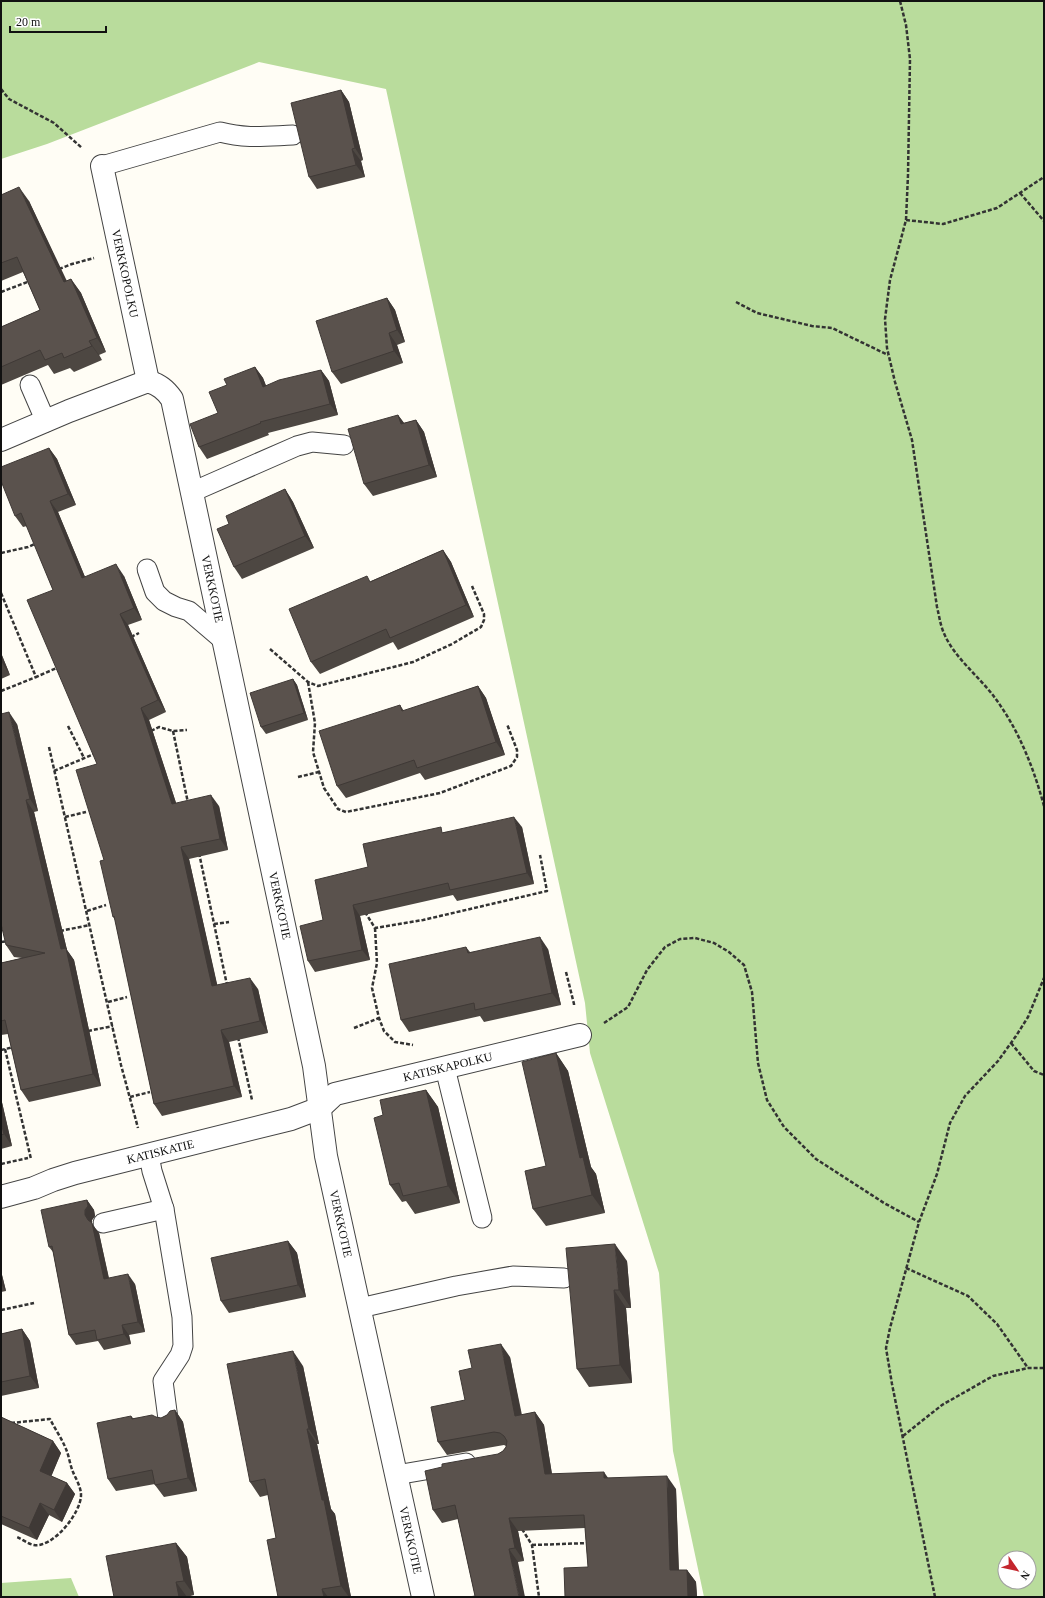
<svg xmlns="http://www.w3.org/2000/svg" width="1045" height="1598" font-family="'Times New Roman',serif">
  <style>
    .forest { fill: #b9dc9c; fill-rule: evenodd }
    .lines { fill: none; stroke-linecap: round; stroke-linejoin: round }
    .lane-casing { stroke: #444; stroke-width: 21 }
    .street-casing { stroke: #444; stroke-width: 24 }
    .path { stroke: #333; stroke-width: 2.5; stroke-dasharray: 4 2; stroke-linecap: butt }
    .lane { stroke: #fff; stroke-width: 19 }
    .street { stroke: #fff; stroke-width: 22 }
    .wall { fill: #4d4742 }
    .shaded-wall { fill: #3f3936 }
    .building { fill: #5a524d; stroke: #3f3936 }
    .labels { text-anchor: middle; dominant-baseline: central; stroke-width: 4; stroke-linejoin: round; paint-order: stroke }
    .street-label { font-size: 12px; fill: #111; stroke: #fff }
  </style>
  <rect width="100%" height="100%" fill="#fffdf5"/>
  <g class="forest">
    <path d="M1 1H1044V1597H704L673 1451 659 1273 590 1053 585 1003 386 89 259 62 47 144 1 159ZM1005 1558H1029V1582H1005Z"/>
    <path d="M71 1578 79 1597H1V1583Z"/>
  </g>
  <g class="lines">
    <g class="lane-casing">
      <g id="lane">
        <path d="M102 166 220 132C246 139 267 136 293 135"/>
        <path d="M30 385 46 422"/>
        <path d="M192 492 297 446 312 442 344 445"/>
        <path d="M147 569 155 592 164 601 176 607 189 611 223 640"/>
        <path d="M445 1068 482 1218"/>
        <path d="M149 1155 152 1171 164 1209 182 1317 183 1346 180 1355 163 1381 168 1419"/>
        <path d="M103 1223 164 1209"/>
        <path d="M360 1308 456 1286 513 1276 564 1278"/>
        <path d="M396 1475 466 1463"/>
      </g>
    </g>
    <g class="street-casing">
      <g id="street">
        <path id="s1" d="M102 166 148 381"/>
        <path id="s2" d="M1 440 69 411 148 381C159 385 165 389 172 399L314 1066 326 1156 423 1597"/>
        <path id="s3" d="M1 1197 34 1188 53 1180 75 1173 291 1119 320 1108 335 1094 580 1035"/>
      </g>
    </g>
    <g class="path">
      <path d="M900 1 906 25 910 59 908 175 906 220 890 280 885 319 887 348 895 382 912 440 937 607C939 615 940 623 943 631 953 657 979 676 995 698 1019 730 1034 769 1044 806"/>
      <path d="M1 89 9 99 54 123 82 148"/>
      <path d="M1020 193 1044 221"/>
      <path d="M906 220 943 224 997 208 1044 177"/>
      <path d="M59 269 72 264 94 258"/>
      <path d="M1 292 30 281"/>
      <path d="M736 302 757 313 812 326 832 328 888 355"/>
      <path d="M1 553 28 547 37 543"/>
      <path d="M1 593 36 677 59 667"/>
      <path d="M131 637 139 633"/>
      <path d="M270 649 308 682 318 686 413 662 452 644 481 627 484 620V614L472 586"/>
      <path d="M308 682 315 723 313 752 324 788 338 809 346 812 440 793 511 766 517 757V750L507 724"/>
      <path d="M1 691 36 677"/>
      <path d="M68 726 84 758"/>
      <path d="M151 731 159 727 173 731 187 730"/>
      <path d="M173 731 188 803"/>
      <path d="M49 747 121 1065 138 1128"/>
      <path d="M54 771 94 754"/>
      <path d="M298 777 319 772"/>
      <path d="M65 817 86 812"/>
      <path d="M199 853 227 985"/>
      <path d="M87 911 106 905"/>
      <path d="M365 912 375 928 423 920 547 891 540 855"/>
      <path d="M214 924 229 922"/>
      <path d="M375 928 377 963 372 988 379 1018 384 1031 395 1042 413 1045"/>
      <path d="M60 931 90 925"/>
      <path d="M1 942 8 941"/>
      <path d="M566 972 574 1004V1007"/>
      <path d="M108 1002 127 997"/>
      <path d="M604 1023 628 1007 647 970 665 947 680 939 695 938 714 943 729 952 744 965 752 992 758 1063 767 1100 784 1127 816 1159 884 1203 919 1222"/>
      <path d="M354 1028 379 1018"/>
      <path d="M88 1031 113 1026"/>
      <path d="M238 1037 252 1100"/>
      <path d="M1011 1043 1034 1071 1044 1075"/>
      <path d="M5 1049 31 1159"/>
      <path d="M1 1050 14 1047"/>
      <path d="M130 1097 150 1092"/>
      <path d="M1 1164 28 1158"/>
      <path d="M906 1268 968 1296 997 1324 1028 1368"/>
      <path d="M1 1310 34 1303"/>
      <path d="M11 1423 50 1419C55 1429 62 1439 66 1449 69 1456 70 1465 73 1472 76 1479 81 1487 81 1495 81 1513 53 1548 34 1545 28 1544 22 1539 17 1537"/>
      <path d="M903 1436 942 1405 993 1376 1028 1368H1044"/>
      <path d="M522 1529 532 1545 539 1597"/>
      <path d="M532 1545 590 1543"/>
      <path d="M935 1597 892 1384 886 1348 890 1328 919 1222 937 1174 950 1123 965 1096 998 1061 1016 1036 1028 1017 1044 978"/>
    </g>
    <use href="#lane" class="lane"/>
    <use href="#street" class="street"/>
  </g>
  <g class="wall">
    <path d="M341 90 349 102 363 160 361 161 365 177 317 189 309 177Z"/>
    <path d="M1 195 29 201 66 281 71 279 81 293 106 352 99 355 102 360 74 372 70 368 54 374 48 365 1 385V327L40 310 23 272 1 281Z"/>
    <path d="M387 298 395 310 405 342 397 345 403 363 341 384 332 372Z"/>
    <path d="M255 367 263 378 266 386 321 370 329 381 338 415 268 433 269 435 207 459 199 447 218 413 227 385Z"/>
    <path d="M398 415 404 423 416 420 424 432 437 477 373 496 364 484Z"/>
    <path d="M49 448 57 459 76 505 58 512 85 577 124 576 142 620 128 625 166 712 149 720 176 803 219 806 228 850 189 859 217 985 258 989 268 1033 229 1042 242 1097 162 1116 154 1104 115 920 113 917 104 860 97 764 53 590 27 526 23 527 15 516Z"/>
    <path d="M285 489 293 502 314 548 242 579 234 567 229 524Z"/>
    <path d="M443 550 451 562 474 617 398 650 393 642 320 674 311 662 371 581Z"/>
    <path d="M1 653 10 675 1 679Z"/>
    <path d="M293 679 297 685 308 720 266 734 261 727Z"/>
    <path d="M478 686 486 698 505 755 425 780 420 773 346 798 337 786 400 705 404 711Z"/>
    <path d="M17 724 38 811 34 812 67 950 74 960 101 1086 29 1102 21 1090 8 1034 1 1035V963L22 958 14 957 6 945Z"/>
    <path d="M522 827 534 884 457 901 453 895 360 916 370 960 315 972 308 961 368 867 444 832Z"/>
    <path d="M466 947 470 952 548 949 561 1005 484 1022 480 1016 409 1032 401 1020Z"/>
    <path d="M556 1053 568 1071 591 1167 596 1174 605 1213 546 1226 533 1209 546 1166Z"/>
    <path d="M426 1090 438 1107 460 1203 415 1214 406 1201 402 1202 390 1185 383 1115Z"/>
    <path d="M1 1098 12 1146 1 1149Z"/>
    <path d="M87 1200 94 1210 95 1216 92 1220V1224L99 1233 109 1278 135 1284 145 1332 129 1335 131 1344 104 1350 98 1341 76 1345 69 1335 53 1252 49 1247Z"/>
    <path d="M288 1241 297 1253 306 1297 229 1313 221 1301Z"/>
    <path d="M627 1261 631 1308H626L632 1383 589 1387 577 1369Z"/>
    <path d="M1 1271 6 1291 1 1292Z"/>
    <path d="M22 1329 30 1341 39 1388 1 1396V1334Z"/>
    <path d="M510 1357 522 1415 535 1412 544 1425 552 1474 608 1478 676 1489 679 1570H687L696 1582 697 1597H565L588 1567 585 1528 518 1531 524 1561 518 1562 475 1596 458 1519 442 1523 433 1510 498 1454 503 1451 506 1447V1446L504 1445 447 1455 438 1442 465 1400 472 1368Z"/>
    <path d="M303 1366 319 1444H317L331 1509 335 1514 351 1597H278L276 1538 268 1495 260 1497 250 1482Z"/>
    <path d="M175 1410 183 1422 197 1491 164 1497 155 1485V1484L116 1491 108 1479 131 1416 133 1418 156 1417 161 1418 167 1415Z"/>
    <path d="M1 1417 53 1441 61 1453 51 1476 67 1483 75 1494 62 1522 49 1515 37 1540 1 1524Z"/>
    <path d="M176 1543 187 1557 194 1595 187 1597H114Z"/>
  </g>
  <g class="shaded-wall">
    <path d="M341 90 349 102 363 160 355 148Z"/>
    <path d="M352 149 361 161 365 177 356 165Z"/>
    <path d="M19 187 29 201 74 296 64 282Z"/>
    <path d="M71 279 81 293 106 352 97 338Z"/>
    <path d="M387 298 395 310 405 342 397 330Z"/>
    <path d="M389 333 397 345 403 363 394 351Z"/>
    <path d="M89 341 99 355 102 360 92 346Z"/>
    <path d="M255 367 263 378 271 398 263 387Z"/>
    <path d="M321 370 329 381 338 415 330 404Z"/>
    <path d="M398 415 407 427 401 424Z"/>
    <path d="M416 420 424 432 437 477 429 465Z"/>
    <path d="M49 448 57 459 76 505 68 494Z"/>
    <path d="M285 489 293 502 314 548 305 536Z"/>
    <path d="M50 501 58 512 90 589 82 578Z"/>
    <path d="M443 550 451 562 474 617 466 605Z"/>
    <path d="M116 564 124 576 142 620 134 608Z"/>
    <path d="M120 614 128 625 166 712 158 700Z"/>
    <path d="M1 653 10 675 1 661Z"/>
    <path d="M293 679 297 685 308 720 304 713Z"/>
    <path d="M478 686 486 698 505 755 496 742Z"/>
    <path d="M141 708 149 720 180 815 172 804Z"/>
    <path d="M9 712 17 724 38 811 30 799Z"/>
    <path d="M211 795 219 806 228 850 220 839Z"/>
    <path d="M26 800 34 812 67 950 74 960 101 1086 93 1074 61 949Z"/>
    <path d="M514 817 522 827 534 884 527 873Z"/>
    <path d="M181 847 189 859 220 997 212 986Z"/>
    <path d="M353 905 360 916 370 960 362 950Z"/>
    <path d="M540 937 548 949 561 1005 552 993Z"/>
    <path d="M250 978 258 989 268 1033 260 1021Z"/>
    <path d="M221 1030 229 1042 242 1097 234 1086Z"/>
    <path d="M556 1053 568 1071 591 1167 596 1174 605 1213 592 1195 580 1158Z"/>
    <path d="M426 1090 438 1107 460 1203 448 1186Z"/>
    <path d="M1 1098 12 1146 4 1134 1 1123Z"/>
    <path d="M87 1200 94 1210 95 1216 92 1220V1224L99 1233 111 1289 104 1279 88 1220 85 1215Z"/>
    <path d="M288 1241 297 1253 306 1297 298 1285Z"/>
    <path d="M615 1244 627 1261 631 1308 619 1290Z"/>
    <path d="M1 1271 6 1291 1 1284Z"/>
    <path d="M128 1274 135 1284 145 1332 138 1322Z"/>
    <path d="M614 1290 626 1308 632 1383 620 1365Z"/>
    <path d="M122 1325 129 1335 131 1344 124 1334Z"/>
    <path d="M22 1329 30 1341 39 1388 30 1376Z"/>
    <path d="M501 1344 510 1357 524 1429 515 1416Z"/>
    <path d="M293 1351 303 1366 319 1444 309 1429Z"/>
    <path d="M175 1410 183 1422 197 1491 188 1478Z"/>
    <path d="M535 1412 544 1425 554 1487 545 1474Z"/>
    <path d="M307 1429 317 1444 331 1509 335 1514 351 1597H349L341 1586 322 1500Z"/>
    <path d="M53 1441 61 1453 49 1482 40 1471Z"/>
    <path d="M604 1472 613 1485 604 1478Z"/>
    <path d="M667 1476 676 1489 679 1583 670 1570Z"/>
    <path d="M67 1483 75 1494 62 1522 54 1510Z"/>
    <path d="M40 1503 49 1515 37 1540 29 1528Z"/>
    <path d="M509 1518 518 1531 524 1561 515 1548Z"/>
    <path d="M176 1543 187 1557 194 1595 184 1581Z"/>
    <path d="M509 1549 518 1562 525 1597H519Z"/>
    <path d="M687 1570 696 1582 697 1597H688Z"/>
    <path d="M176 1582 187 1597H179Z"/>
    <path d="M322 1589 328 1597H324Z"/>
  </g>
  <g class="building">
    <path d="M341 90 355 148 352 149 356 165 309 177 291 103Z"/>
    <path d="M19 187 64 282 71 279 97 338 89 341 92 346 64 358 62 353 45 360 40 350 1 367V327L40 310 17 257 1 263V195Z"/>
    <path d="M387 298 397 330 389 333 394 351 332 372 316 321Z"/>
    <path d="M255 367 263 387 279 380 321 370 330 404 260 422 261 423 199 447 190 424 218 413 209 392 227 385 224 379Z"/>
    <path d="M398 415 401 424 416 420 429 465 364 484 348 429Z"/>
    <path d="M49 448 68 494 50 501 82 578 116 564 134 608 120 614 158 700 141 708 172 804 211 795 220 839 181 847 212 986 250 978 260 1021 221 1030 234 1086 154 1104 114 916 113 917 100 861 104 860 76 770 97 764 27 600 53 590 21 513 15 516 1 481V467Z"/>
    <path d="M285 489 305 536 234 567 217 529 229 524 226 516Z"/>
    <path d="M443 550 466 605 390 638 386 629 311 662 289 609 367 576 370 582Z"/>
    <path d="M293 679 304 713 261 727 250 693Z"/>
    <path d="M478 686 496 742 417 768 414 760 337 786 319 731 400 705 402 711Z"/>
    <path d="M9 712 30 799 26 800 61 949 66 948 93 1074 21 1090 5 1020 1 1021V963L45 953 6 945 1 924V714Z"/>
    <path d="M514 817 527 873 450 890 448 883 353 905 362 950 308 961 300 926 323 920 315 880 368 867 363 844 441 827 442 833Z"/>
    <path d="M540 937 552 993 475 1010 474 1003 401 1020 389 964 466 947 468 953Z"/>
    <path d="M556 1053 580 1158 583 1157 592 1195 533 1209 525 1171 546 1166 522 1062Z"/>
    <path d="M426 1090 448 1186 403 1196 399 1183 390 1185 374 1118 383 1115 380 1100Z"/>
    <path d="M1 1123 4 1134 1 1135Z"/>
    <path d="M87 1200 88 1206 85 1210V1215L88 1220 92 1223 104 1279 128 1274 138 1322 122 1325 124 1334 97 1340 95 1330 69 1335 52 1246 49 1247 41 1210Z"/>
    <path d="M288 1241 298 1285 221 1301 211 1258Z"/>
    <path d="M615 1244 619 1290H614L620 1365 577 1369 566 1248Z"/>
    <path d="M22 1329 30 1376 1 1382V1334Z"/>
    <path d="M501 1344 515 1416 535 1412 545 1474 604 1472V1478L667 1476 670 1570H687L688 1597H565L564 1568 588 1567 584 1515 509 1518 515 1548 509 1549 519 1597H469L475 1596 455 1505 433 1510 425 1471 442 1467V1464L498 1454 503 1451 506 1447 507 1441 504 1436 500 1433 494 1432 438 1442 431 1407 465 1400 459 1371 472 1368 468 1350Z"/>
    <path d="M293 1351 309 1429H307L322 1500H324L341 1586 322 1589 324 1597H278L267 1540 276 1538 265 1479 250 1482 227 1364Z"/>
    <path d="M175 1410 188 1478 155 1485 152 1470 108 1479 97 1423 131 1416 132 1419 152 1415 156 1417 161 1418 167 1415 170 1411Z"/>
    <path d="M1 1417 53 1441 40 1471 67 1483 54 1510 40 1503 29 1528 1 1516Z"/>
    <path d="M176 1543 184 1581 176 1582 179 1597H114L106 1556Z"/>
  </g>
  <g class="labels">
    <g class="street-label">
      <text stroke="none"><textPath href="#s1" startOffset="110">VERKKOPOLKU</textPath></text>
      <text stroke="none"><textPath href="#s2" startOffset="383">VERKKOTIE</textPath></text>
      <text stroke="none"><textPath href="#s2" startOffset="707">VERKKOTIE</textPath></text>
      <text stroke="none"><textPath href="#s3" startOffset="468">KATISKAPOLKU</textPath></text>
      <text stroke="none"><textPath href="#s3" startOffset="166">KATISKATIE</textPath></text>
      <text stroke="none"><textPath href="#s2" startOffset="1031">VERKKOTIE</textPath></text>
      <text stroke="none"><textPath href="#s2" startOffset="1355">VERKKOTIE</textPath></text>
    </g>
  </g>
  <rect width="1045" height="1598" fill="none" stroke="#111111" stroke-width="4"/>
  <g transform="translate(1017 1570) rotate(124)"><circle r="19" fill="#ffffff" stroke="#a0a0a0"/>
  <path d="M0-3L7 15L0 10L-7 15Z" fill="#c4262e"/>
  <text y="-6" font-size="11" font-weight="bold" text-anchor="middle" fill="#111111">N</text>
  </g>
  <path d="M10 26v6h96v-6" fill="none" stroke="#111111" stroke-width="2"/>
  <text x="16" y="26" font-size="12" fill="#111111" stroke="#ffffff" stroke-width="3" paint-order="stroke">20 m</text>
</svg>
